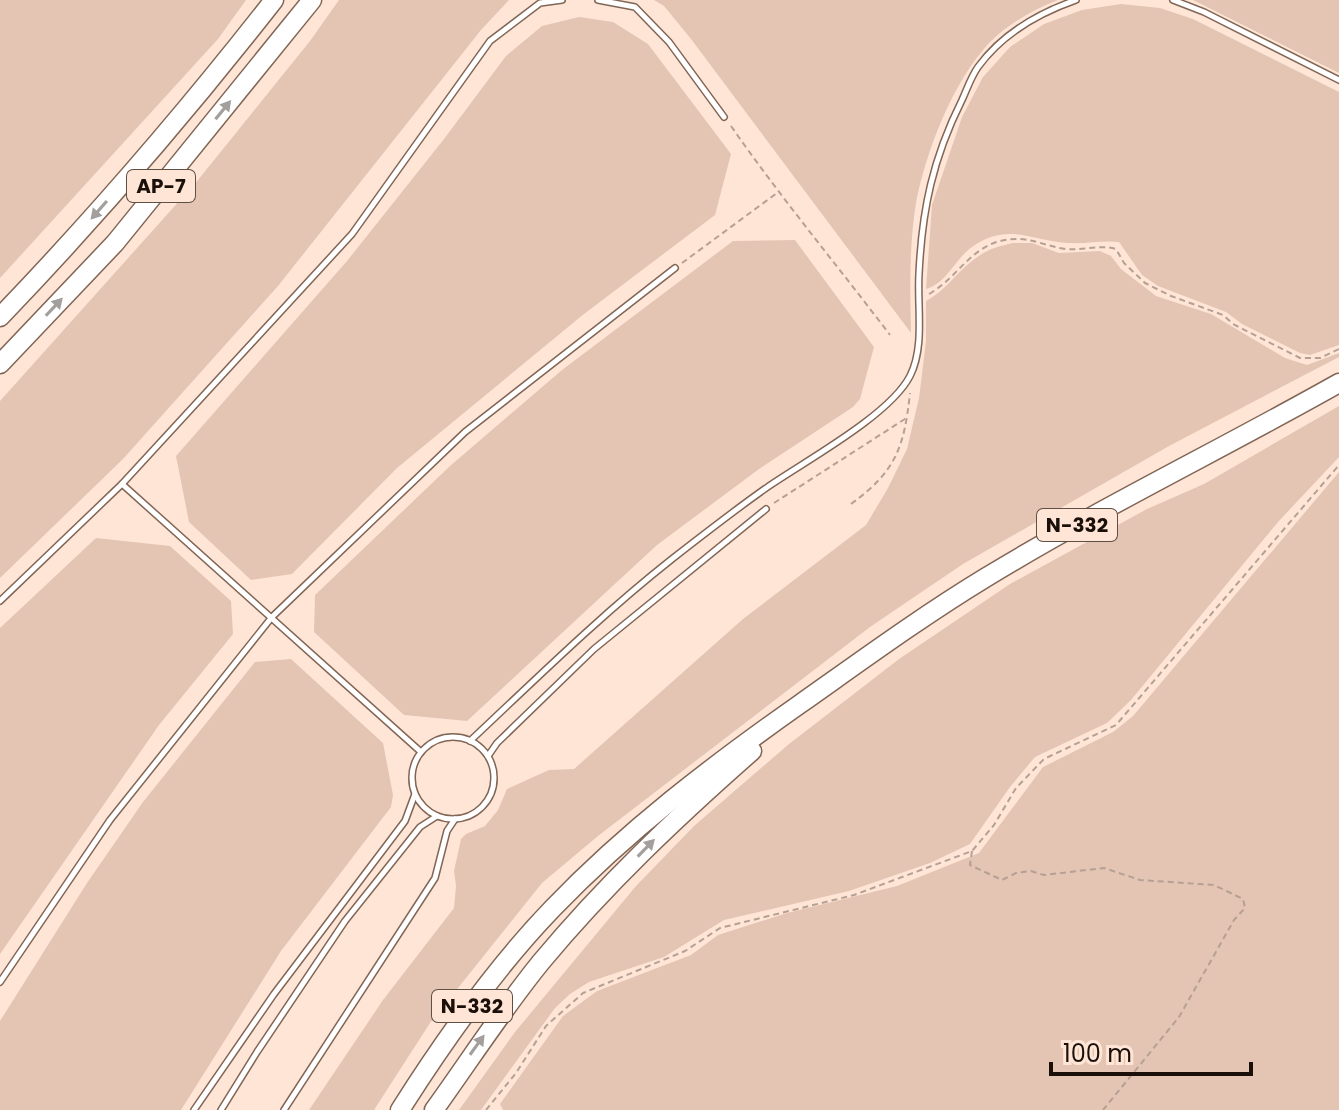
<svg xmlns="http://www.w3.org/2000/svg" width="1339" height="1110" font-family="Poppins,sans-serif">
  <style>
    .green { fill: #e4c5b3 }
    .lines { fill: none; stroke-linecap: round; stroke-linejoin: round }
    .service-casing { stroke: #816656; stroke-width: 8 }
    .trunk-casing { stroke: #816656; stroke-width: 21 }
    .motorway-casing { stroke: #816656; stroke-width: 21 }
    .path { stroke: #b5a094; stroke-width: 2; stroke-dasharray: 6 4; stroke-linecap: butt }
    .service { stroke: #fff; stroke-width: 5 }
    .trunk { stroke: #fff; stroke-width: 18 }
    .motorway { stroke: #fff; stroke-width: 18 }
    .oneway { fill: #a39f9d }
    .labels { text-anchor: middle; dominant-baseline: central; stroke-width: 7; stroke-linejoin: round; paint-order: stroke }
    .shield { fill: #ffe5d6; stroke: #5f5046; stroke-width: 2 }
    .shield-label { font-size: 20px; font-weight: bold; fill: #1a1009 }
  </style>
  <rect width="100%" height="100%" fill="#ffe5d6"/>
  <g class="green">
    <path d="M0 0H246L218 39 0 278Z"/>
    <path d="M339 0H509L481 30 278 286 123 459 0 578V401L198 180 310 41Z"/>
    <path d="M654 0H1058C1033 10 1009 23 990 42 953 81 926 151 916 203 909 246 910 290 911 333L691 39 664 6Z"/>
    <path d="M1193 0H1339V73Z"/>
    <path d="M1121 4 1160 8 1193 19 1339 92V345L1310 355 1300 353 1242 324 1226 312 1158 286 1142 275 1119 242C1102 240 1087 244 1069 243 1033 242 1009 221 972 247 955 259 946 284 926 289L932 205 962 117 983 77 1010 47 1044 24 1082 10Z"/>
    <path d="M579 17 613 22 648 44 731 154 715 215 584 314 397 468 292 574 251 580 189 522 176 456 347 261 444 139 506 56 542 26Z"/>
    <path d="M795 240 874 347 860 399 853 407 759 469 657 545 467 721 404 715 314 632 315 595 450 466 562 370 733 241Z"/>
    <path d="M1013 243H1032L1059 253 1100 251 1111 256 1121 269 1156 296 1211 314 1285 358 1307 365 1339 353V357L1169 446 963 564 870 627 598 836 542 883 430 1023 374 1110H309L383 1000 454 908 456 886 454 871 461 839 466 834 485 826 498 810 507 789 549 770 574 769 743 619 866 525 888 488 907 449 919 398 926 341V301C947 290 957 271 976 258 987 249 1000 246 1013 243Z"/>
    <path d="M1339 406V457L1278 522 1131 700 1107 723 1035 757 1010 787 970 844 930 863 849 891 724 920 664 957 589 982 570 994 555 1008 481 1110H459L515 1032 636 886 694 826 789 744 899 659 1010 584 1147 509 1204 484Z"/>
    <path d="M1339 472V1110H503L500 1104 563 1016 597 991 691 955 718 935 787 913 897 886 979 853 1043 767 1113 732 1133 716Z"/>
    <path d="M96 538 170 546 231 601 233 634 159 725 0 954V628Z"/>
    <path d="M291 659 383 743 393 795 391 807 281 951 181 1110H0V1021L87 883 143 802 255 662Z"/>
  </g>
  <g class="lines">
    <g class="service-casing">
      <g id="service">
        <path d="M598 0 635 7 669 42 724 117"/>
        <path d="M1173 0 1204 12 1339 80"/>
        <path d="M122 484 421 752"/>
        <path d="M0 601 122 484 352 234 490 41 540 3 562 0"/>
        <circle cx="453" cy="778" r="41"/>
        <path d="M470 741C536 679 601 615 672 559 704 534 736 509 769 486 807 460 890 415 910 376 925 347 917 306 919 274 922 209 933 158 962 100 967 89 971 77 978 67 1002 34 1039 13 1076 0"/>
        <path d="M488 756 497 743 594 649 766 509"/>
        <path d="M0 982 110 820 272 617 465 432 675 268"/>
        <path d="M194 1110 274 994 405 821 415 794"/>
        <path d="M221 1110 257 1052 345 921 420 827 437 816"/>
        <path d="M284 1110 435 878 447 831 455 819"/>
      </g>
    </g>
    <g class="trunk-casing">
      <g id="trunk">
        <path d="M400 1110C445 1039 495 968 553 908 628 830 712 766 800 704 861 661 921 617 985 578 1100 508 1222 449 1339 383"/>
        <path d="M434 1110C470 1060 502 1010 541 962 605 885 677 817 752 751"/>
      </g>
    </g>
    <g class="motorway-casing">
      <g id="motorway">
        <path d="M0 317C97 216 188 110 274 0"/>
        <path d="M0 364 115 243 312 0"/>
      </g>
    </g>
    <g class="path">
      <path d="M731 126C781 198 837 265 890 335"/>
      <path d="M682 263 777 193"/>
      <path d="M929 294C962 275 973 239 1017 239 1034 239 1049 247 1066 249 1083 251 1099 244 1116 249L1124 263 1145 283 1171 296 1223 315 1233 324 1300 358H1320L1339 349"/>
      <path d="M774 503 908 417"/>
      <path d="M851 504C896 471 904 448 910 393"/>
      <path d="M972 851 970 865 1002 880 1016 873 1031 871 1044 875 1104 868 1140 880 1214 885 1243 899 1245 908 1234 920 1179 1017 1103 1110"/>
      <path d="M486 1110 516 1073 546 1026 583 993 685 951 720 928 854 895 972 851 994 825 1016 788 1044 759 1116 725 1339 465"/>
    </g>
    <use href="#service" class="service"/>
    <use href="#trunk" class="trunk"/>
    <use href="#motorway" class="motorway"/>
  </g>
  <defs><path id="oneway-solid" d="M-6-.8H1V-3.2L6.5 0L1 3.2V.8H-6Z" transform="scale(2)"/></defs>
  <g class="oneway">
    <use href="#oneway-solid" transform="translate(223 110) rotate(-51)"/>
    <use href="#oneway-solid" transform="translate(99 210) rotate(131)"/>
    <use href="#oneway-solid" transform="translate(54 307) rotate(-47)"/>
    <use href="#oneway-solid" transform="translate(646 848) rotate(-46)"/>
    <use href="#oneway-solid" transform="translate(477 1045) rotate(-54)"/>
  </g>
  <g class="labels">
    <g class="shield">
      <rect x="127" y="170" width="68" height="32" rx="6"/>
      <rect x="1037" y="509" width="80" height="32" rx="6"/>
      <rect x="432" y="990" width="80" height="32" rx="6"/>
    </g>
    <g class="shield-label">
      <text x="161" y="186">AP-7</text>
      <text x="1077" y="525">N-332</text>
      <text x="472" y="1006">N-332</text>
    </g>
  </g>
  <path d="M1051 1062v12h200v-12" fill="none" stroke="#1a1009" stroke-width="4"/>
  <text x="1063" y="1062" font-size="24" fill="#1a1009" stroke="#ffe5d6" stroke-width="6" paint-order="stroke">100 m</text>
</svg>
